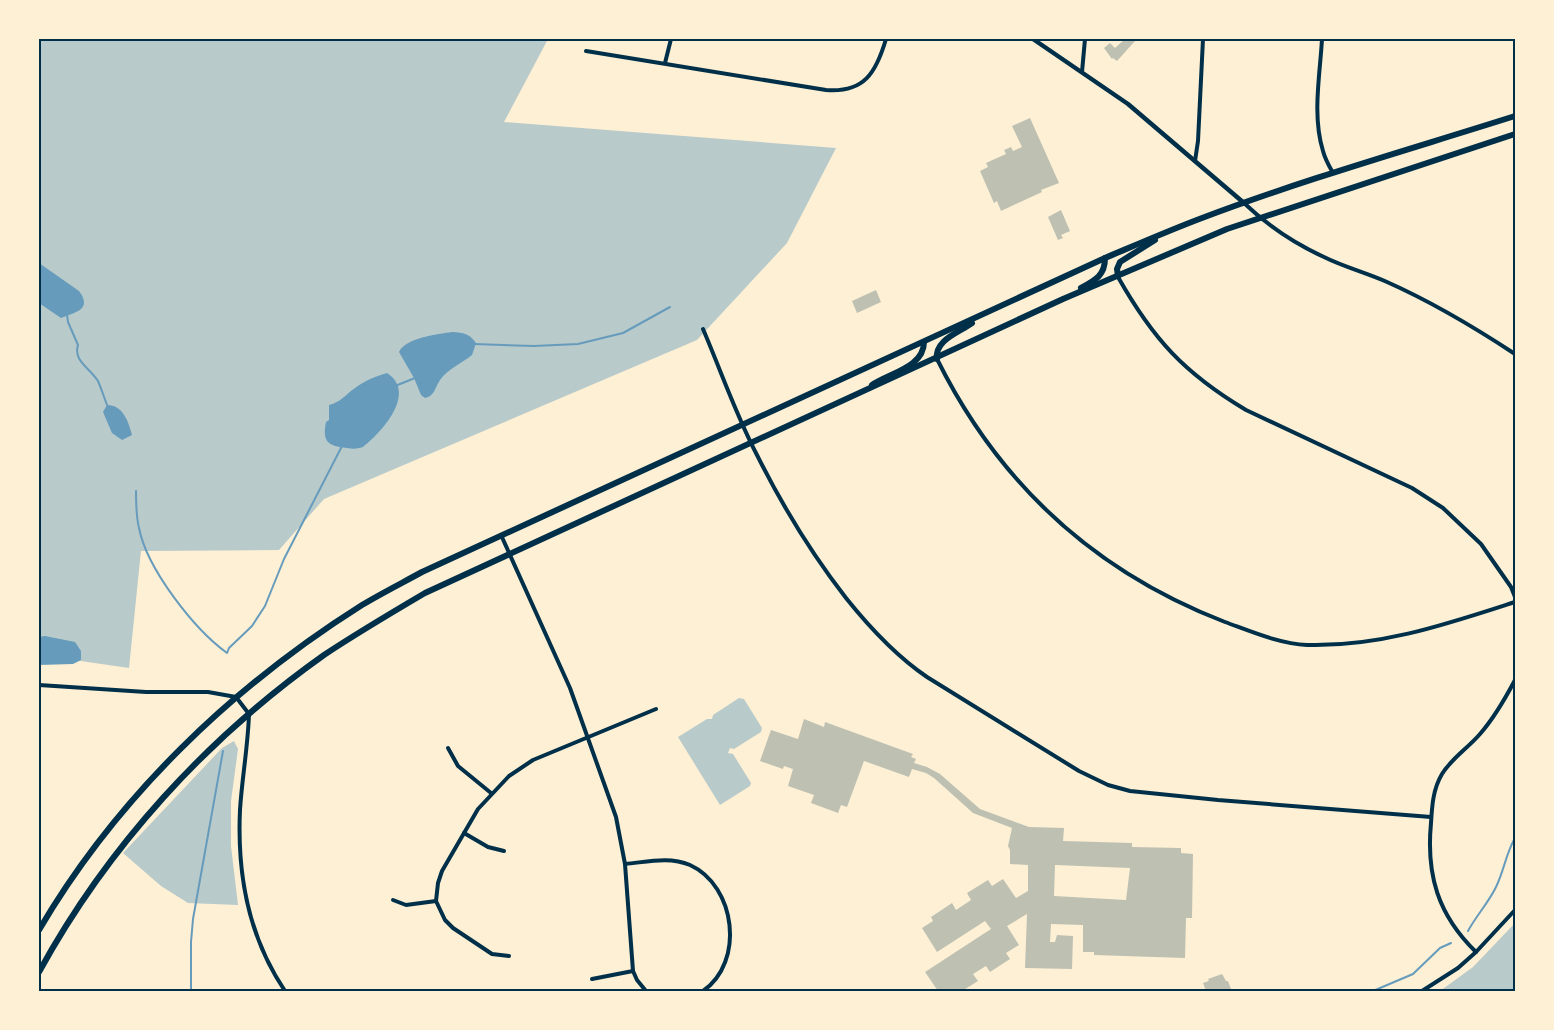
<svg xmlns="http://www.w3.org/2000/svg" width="1554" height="1030" font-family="'Space Grotesk',sans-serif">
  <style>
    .green { fill: #b9caca }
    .water { fill: #669bbc }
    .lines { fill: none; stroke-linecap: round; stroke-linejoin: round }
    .stream { stroke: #669bbc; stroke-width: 2 }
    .building { fill: #bec0b2; fill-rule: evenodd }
    .minor { stroke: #003049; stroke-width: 4 }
    .tertiary { stroke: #003049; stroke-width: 4.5 }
    .primary { stroke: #003049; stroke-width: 6 }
    .neatline { fill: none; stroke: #003049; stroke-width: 2 }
  </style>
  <rect width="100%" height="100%" fill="#fdf0d5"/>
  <g class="green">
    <path d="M39 39H548L504 122 836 148 787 243 697 340 324 499 279 550 141 551 129 668 39 655Z"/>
    <path d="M739 698 744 699 762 728 761 732 734 749 730 748 728 753 733 754 751 783 750 786 720 805 678 737 707 719H712L713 715Z"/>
    <path d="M234 741 238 749 231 801V846L238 905 188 903 161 886 123 853 222 748Z"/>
    <path d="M1515 923V991H1440L1473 967Z"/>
  </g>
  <g class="water">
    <path d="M39 263 79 291C93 310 75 312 61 318L39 303Z"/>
    <path d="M452 332C464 333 469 333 476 343L472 355C462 363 448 369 440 380 435 387 435 396 425 398L421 395 414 378 399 352C405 338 438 334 452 332Z"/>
    <path d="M387 373C418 393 381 433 363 447 357 449 353 449 347 448 328 446 322 442 326 422L329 420V405C341 402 345 395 355 388 364 381 376 376 387 373Z"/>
    <path d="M107 405C123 405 128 421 132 435L122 440 112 433 103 412Z"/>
    <path d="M45 636 75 642 81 651V660L73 664 39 665V637Z"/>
  </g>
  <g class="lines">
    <g class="stream">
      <path d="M67 315 68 322 78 345C73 361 90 368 98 381 101 388 104 397 107 405"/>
      <path d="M474 344 534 346 578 344 623 333 670 307"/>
      <path d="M395 386 415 378"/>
      <path d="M136 491C136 503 136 516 139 528 147 569 194 629 227 653L229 648 252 626 265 606 284 559 342 446"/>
      <path d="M1468 931C1476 916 1489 902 1496 887 1504 871 1506 853 1515 838"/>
      <path d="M191 991V942L193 919 223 751"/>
      <path d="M1373 991 1413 974 1440 948 1451 943"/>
    </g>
  </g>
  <g class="building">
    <path d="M1125 39H1133L1135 41 1117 61 1113 58 1112 59 1104 48 1110 43 1115 48Z"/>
    <path d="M1030 118 1059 183 1041 190 1042 192 1001 211 997 201 994 203 980 171 988 167 986 163 1006 154 1004 150 1011 147 1013 151 1022 147 1012 126Z"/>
    <path d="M1061 210 1070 231 1061 235 1063 238 1058 240 1048 217Z"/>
    <path d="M876 290 881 302 857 313 852 301Z"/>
    <path d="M804 719 824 727 825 722 913 754 911 757 916 759 914 763 927 767 940 774 980 809 1029 827 1064 828 1063 841 1132 843V847L1181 848V853L1193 854 1192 918H1186L1185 958 1094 955V952H1083V925L1051 924 1050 942H1055L1057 935 1073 936 1072 969 1025 968 1027 914 1007 926 1019 945 1006 953 1010 959 990 972 986 966 973 974 978 981 962 991 953 989 938 991 925 972 991 929 985 921 937 952 922 928 933 921 931 917 952 903 956 910 971 900 967 893 988 880 992 886 1003 879 1016 898 1028 891V865L1010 864V850L1008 846 1012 828 973 813 934 778 926 773 912 769 909 777 864 761 847 807 841 805 838 813 811 803 814 795 788 786 793 769 784 766 783 769 760 761 771 730 798 739ZM1055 865 1130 868 1126 900 1054 896Z"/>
    <path d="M1222 974 1226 981H1228L1231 989 1230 991H1206L1203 983 1209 981 1208 979Z"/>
  </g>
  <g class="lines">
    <g class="minor">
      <path d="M1322 39C1320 75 1312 116 1323 151 1325 159 1329 166 1333 173"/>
      <path d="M586 51 826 90C864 93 876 73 886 39"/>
      <path d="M665 63 671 39"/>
      <path d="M1082 72 1085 39"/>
      <path d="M1195 161 1198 141 1203 39"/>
      <path d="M1244 203C1267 225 1295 244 1324 257 1344 267 1367 273 1387 282 1432 302 1474 327 1515 354"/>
      <path d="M1118 277C1153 339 1184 373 1246 410L1412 488 1443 508 1481 544 1511 587 1515 597"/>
      <path d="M703 329C721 371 736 415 757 455 782 505 811 553 846 598 870 628 896 656 927 677L1079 771 1108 785 1130 791 1218 800 1431 817"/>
      <path d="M937 359C999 484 1095 572 1225 622 1250 631 1280 644 1307 645 1380 647 1447 624 1515 602"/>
      <path d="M501 535 570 688 616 817 625 864 633 971 637 980 646 991"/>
      <path d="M39 685 146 692H208L236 697 249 714C248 746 242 778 240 810 237 874 249 938 285 991"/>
      <path d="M448 748 458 766 491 793"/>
      <path d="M464 833 488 847 504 851"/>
      <path d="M625 864C647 862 669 856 690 865 736 886 745 962 703 991"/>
      <path d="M393 900 406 905 436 901"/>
      <path d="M1476 952C1438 915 1426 875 1431 823 1432 806 1433 789 1442 774 1451 759 1468 748 1480 734 1494 718 1505 699 1515 680"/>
      <path d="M509 956 492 954 453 928 445 920 436 901 438 883 442 871 478 809 509 776 533 760 656 709"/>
      <path d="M592 979 633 971"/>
      <path d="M1422 991 1458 968 1476 952 1515 910"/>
    </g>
    <path class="tertiary" d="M1033 39 1128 104 1244 203"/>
    <g class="primary">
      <path d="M1118 276 1117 269 1120 262 1155 240"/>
      <path d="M1081 288C1096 280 1105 275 1105 258"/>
      <path d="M937 359C934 340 960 332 972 323"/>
      <path d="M872 385C890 373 924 367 924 342"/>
      <path d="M39 930C117 797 232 687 362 605 382 593 402 583 422 572L1105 258C1138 244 1170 230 1202 218 1305 179 1411 149 1515 116"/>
      <path d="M39 972C108 846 207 738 324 655 357 633 391 613 425 593L1063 299 1227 229 1515 134"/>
    </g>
  </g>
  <rect width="1554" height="1030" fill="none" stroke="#fdf0d5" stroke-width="81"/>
  <rect x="40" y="40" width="1474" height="950" class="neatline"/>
</svg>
